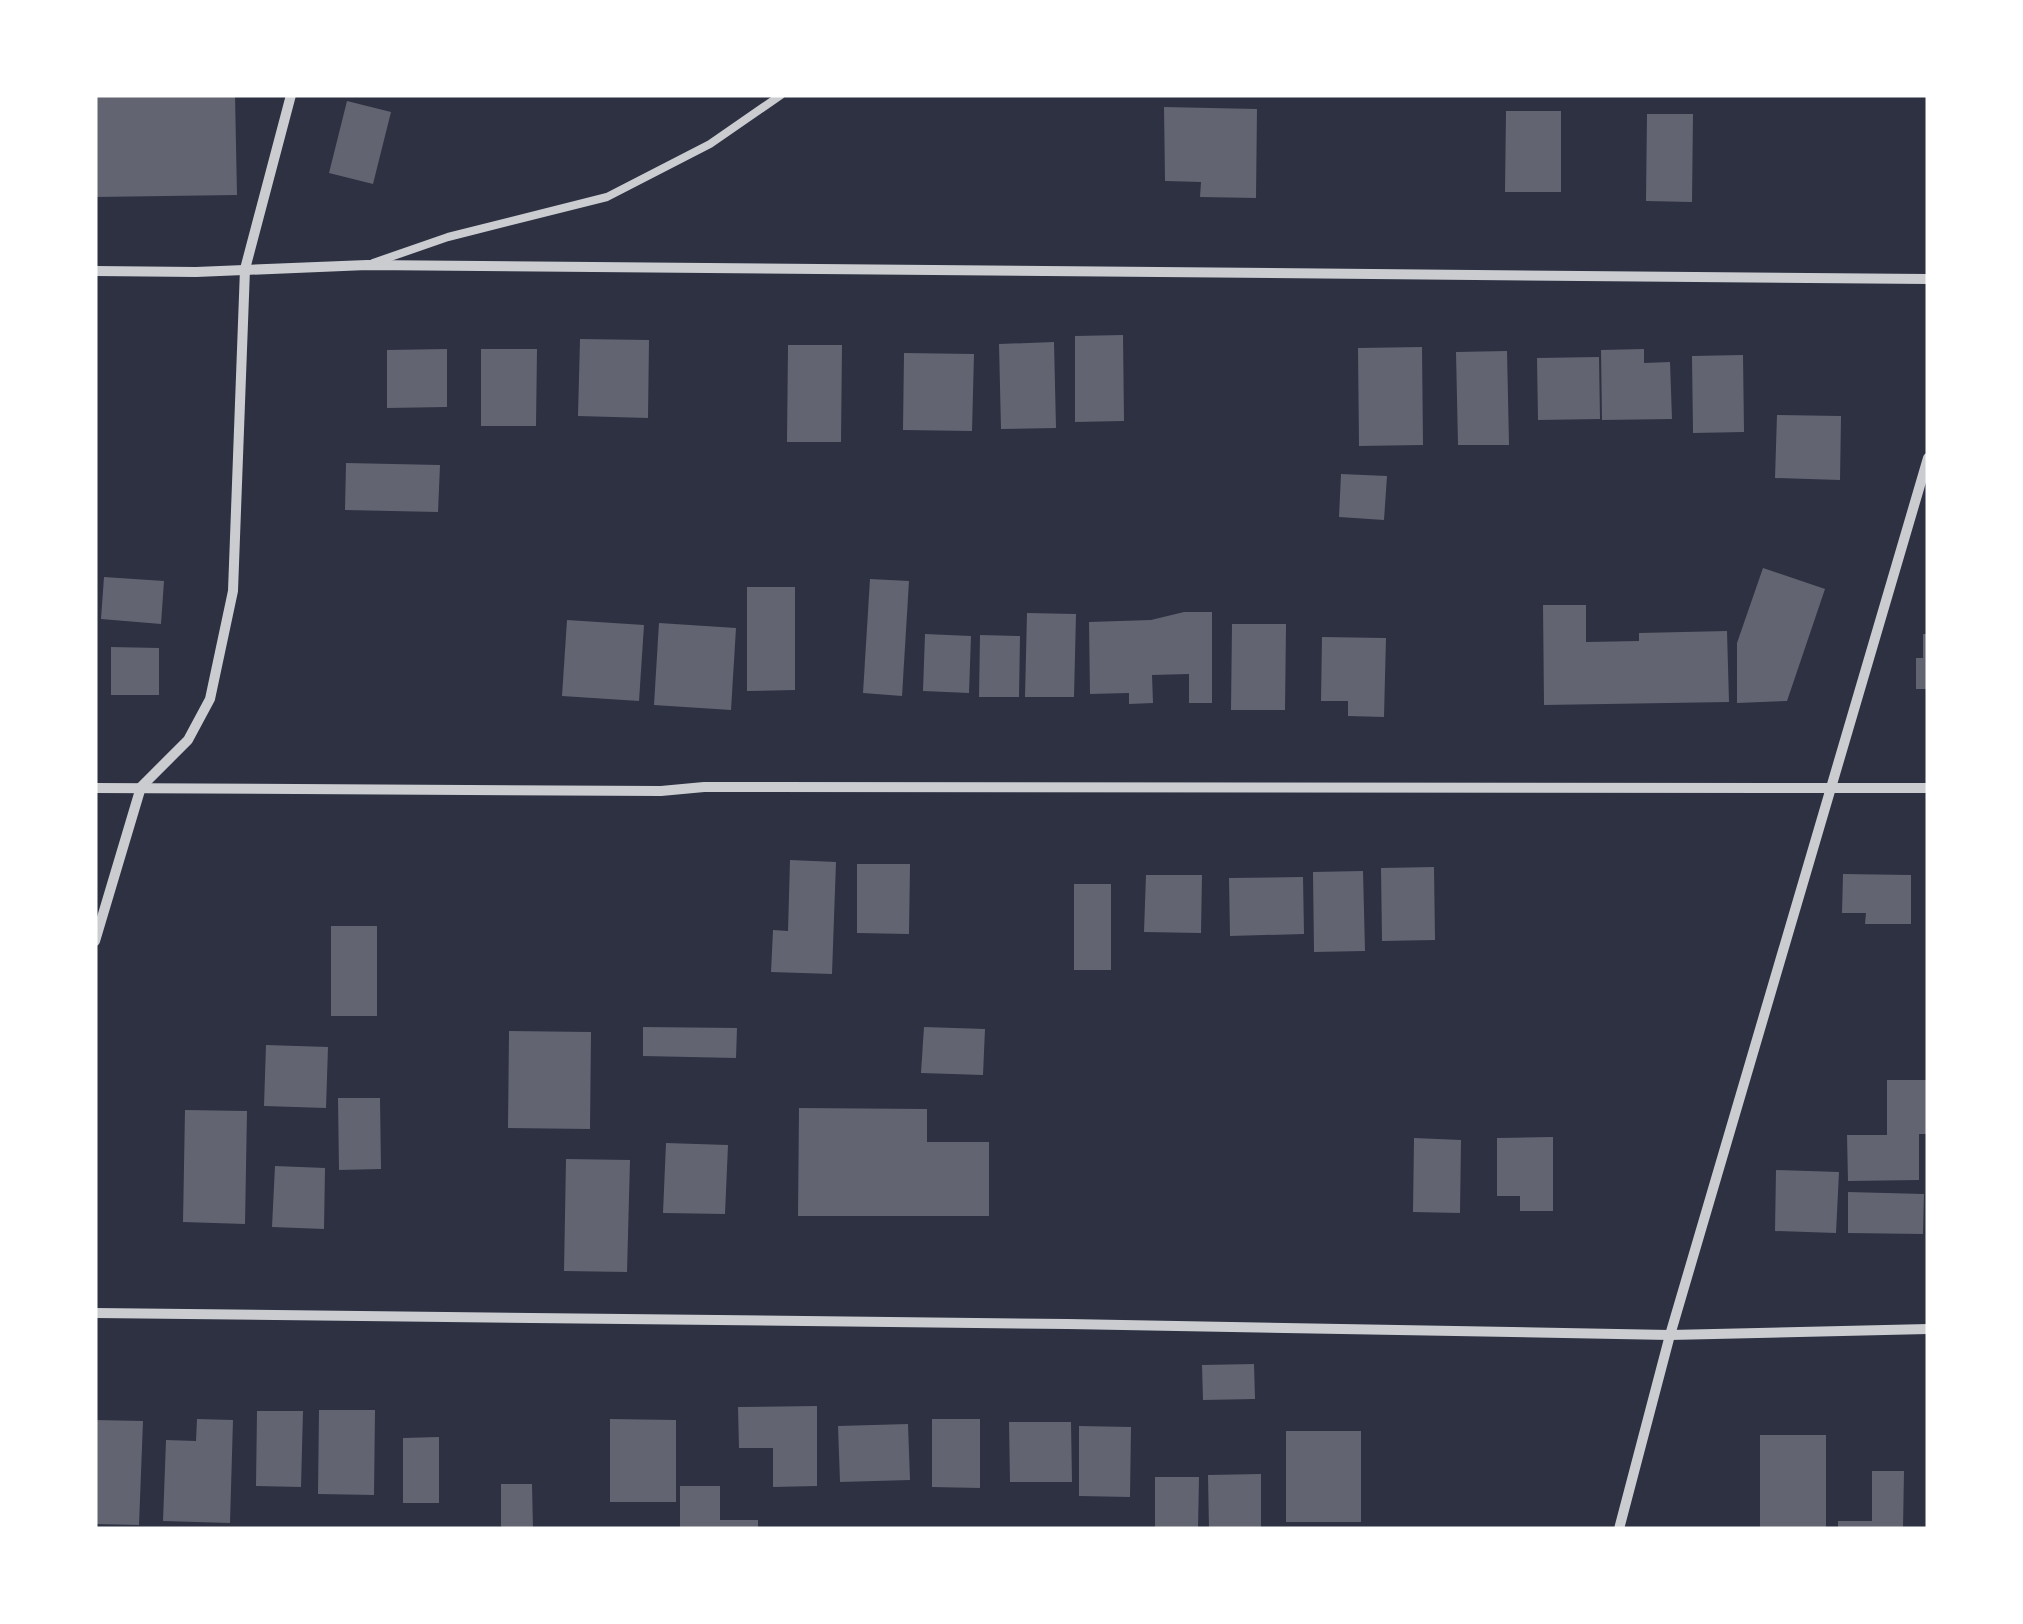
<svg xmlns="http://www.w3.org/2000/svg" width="2023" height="1624" font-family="'Libre Baskerville',serif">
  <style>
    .building { fill: #626471 }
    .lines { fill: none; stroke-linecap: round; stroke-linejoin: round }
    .service { stroke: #caccd0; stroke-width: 8 }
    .minor { stroke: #caccd0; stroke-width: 10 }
  </style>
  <rect width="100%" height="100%" fill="#2d3142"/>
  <g class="building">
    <path d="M95 95H235L237 195 95 197Z"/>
    <path d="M347 101 391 112 373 184 329 173Z"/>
    <path d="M1164 107 1257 109 1256 198 1200 197 1201 182 1165 181Z"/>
    <path d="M1506 111H1561V192H1505Z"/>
    <path d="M1647 114H1693L1692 202 1646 201Z"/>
    <path d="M1123 335 1124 421 1075 422V336Z"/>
    <path d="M580 339 649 340 648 418 578 416Z"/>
    <path d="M1054 342 1056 428 1001 429 999 344Z"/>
    <path d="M788 345H842L841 442H787Z"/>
    <path d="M1422 347 1423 445 1359 446 1358 348Z"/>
    <path d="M447 349V407L387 408V350Z"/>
    <path d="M481 349H537L536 426H481Z"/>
    <path d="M1644 349V363L1670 362 1672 419 1602 420 1601 350Z"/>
    <path d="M1507 351 1509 445H1458L1456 352Z"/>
    <path d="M904 353 974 354 972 431 903 430Z"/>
    <path d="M1743 355 1744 432 1693 433 1692 356Z"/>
    <path d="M1599 357 1600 419 1538 420 1537 358Z"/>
    <path d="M1777 415 1841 416 1840 480 1775 478Z"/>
    <path d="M346 463 440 465 438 512 345 510Z"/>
    <path d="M1341 474 1387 476 1384 520 1339 517Z"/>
    <path d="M1763 568 1825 589 1787 701 1737 703V643Z"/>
    <path d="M104 577 164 581 161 624 101 619Z"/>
    <path d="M870 579 909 581 902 696 863 693Z"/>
    <path d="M747 587H795V690L747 691Z"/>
    <path d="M1543 605H1586V642L1639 641V633L1727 631 1729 702 1544 705Z"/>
    <path d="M1184 612H1212V703H1189V674L1152 675 1153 703 1129 704V693L1090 694 1089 622 1151 620Z"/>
    <path d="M1027 613 1076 614 1074 697H1025Z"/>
    <path d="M567 620 644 625 639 701 562 696Z"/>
    <path d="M659 623 736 628 731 710 654 705Z"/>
    <path d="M1232 624H1286L1285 710H1231Z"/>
    <path d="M925 634 971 636 969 693 923 691Z"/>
    <path d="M1923 634H1928V689H1916V658H1923Z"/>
    <path d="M980 635 1020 636 1019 697H979Z"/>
    <path d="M1322 637 1386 638 1384 717 1348 716V701H1321Z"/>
    <path d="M111 647 159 648V695H111Z"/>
    <path d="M790 860 836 862 832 974 771 972 773 930 788 931Z"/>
    <path d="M857 864H910L909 934 857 933Z"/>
    <path d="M1434 867 1435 940 1382 941 1381 868Z"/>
    <path d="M1363 871 1365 951 1314 952 1313 872Z"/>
    <path d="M1843 874 1911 875V924H1865L1866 913H1842Z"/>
    <path d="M1146 875H1202L1201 933 1144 932Z"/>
    <path d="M1303 877 1304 934 1230 936 1229 878Z"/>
    <rect x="1074" y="884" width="37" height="86"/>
    <rect x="331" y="926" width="46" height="90"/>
    <path d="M643 1027 737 1028 736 1058 643 1056Z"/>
    <path d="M924 1027 985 1029 983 1075 921 1073Z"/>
    <path d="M509 1031 591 1032 590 1129 508 1128Z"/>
    <path d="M266 1045 328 1047 326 1108 264 1106Z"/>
    <path d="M1887 1080H1928V1134H1919V1180L1848 1181 1847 1135H1887Z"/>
    <path d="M338 1098H380L381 1169 339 1170Z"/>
    <path d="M799 1108 927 1109V1142H989V1216H798Z"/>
    <path d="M185 1110 247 1111 245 1224 183 1222Z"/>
    <path d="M1553 1137V1211H1520V1196H1497V1138Z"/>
    <path d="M1414 1138 1461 1140 1460 1213 1413 1212Z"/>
    <path d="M666 1143 728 1145 725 1214 663 1213Z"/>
    <path d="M566 1159 630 1160 627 1272 564 1271Z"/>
    <path d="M275 1166 325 1168 324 1229 272 1227Z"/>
    <path d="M1776 1170 1839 1172 1836 1233 1775 1231Z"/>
    <path d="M1848 1192 1924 1194 1923 1234 1848 1233Z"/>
    <path d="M1254 1364 1255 1399 1203 1400 1202 1365Z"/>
    <path d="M817 1406V1486L773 1487V1448H739L738 1407Z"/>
    <path d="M319 1410H375L374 1495 318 1494Z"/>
    <path d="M257 1411H303L301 1487 256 1486Z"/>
    <path d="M197 1419 233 1420 230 1523 163 1521 166 1440 196 1441Z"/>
    <path d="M610 1419 676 1420V1502H610Z"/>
    <path d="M932 1419H980V1488L932 1487Z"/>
    <path d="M95 1420 143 1421 139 1525 95 1524Z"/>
    <path d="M1009 1422H1071L1072 1482H1010Z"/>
    <path d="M908 1424 910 1480 840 1482 838 1426Z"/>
    <path d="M1079 1426 1131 1427 1130 1497 1079 1496Z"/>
    <rect x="1286" y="1431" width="75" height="91"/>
    <rect x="1760" y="1435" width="66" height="94"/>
    <path d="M439 1437V1503H403V1438Z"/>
    <path d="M1872 1471H1904L1903 1529H1838V1521H1872Z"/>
    <path d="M1261 1474V1529H1209L1208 1475Z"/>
    <path d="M1155 1477H1199L1198 1529H1155Z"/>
    <path d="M501 1484H532L533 1529H501Z"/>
    <path d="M680 1486H720V1520H758V1529H680Z"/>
  </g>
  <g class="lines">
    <path class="service" d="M373 263 448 237 607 197 710 144 781 95"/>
    <g class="minor">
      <path d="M95 271 196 272 367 265 1928 279"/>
      <path d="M95 788 661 791 704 787 1928 788"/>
      <path d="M95 941 141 787 188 740 210 699 233 591 245 269 291 95"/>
      <path d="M95 1313 1068 1324 1670 1335 1928 1329"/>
      <path d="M1619 1529 1670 1335 1928 458"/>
    </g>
  </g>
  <rect width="2023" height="1624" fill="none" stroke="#ffffff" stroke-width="195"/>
</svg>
